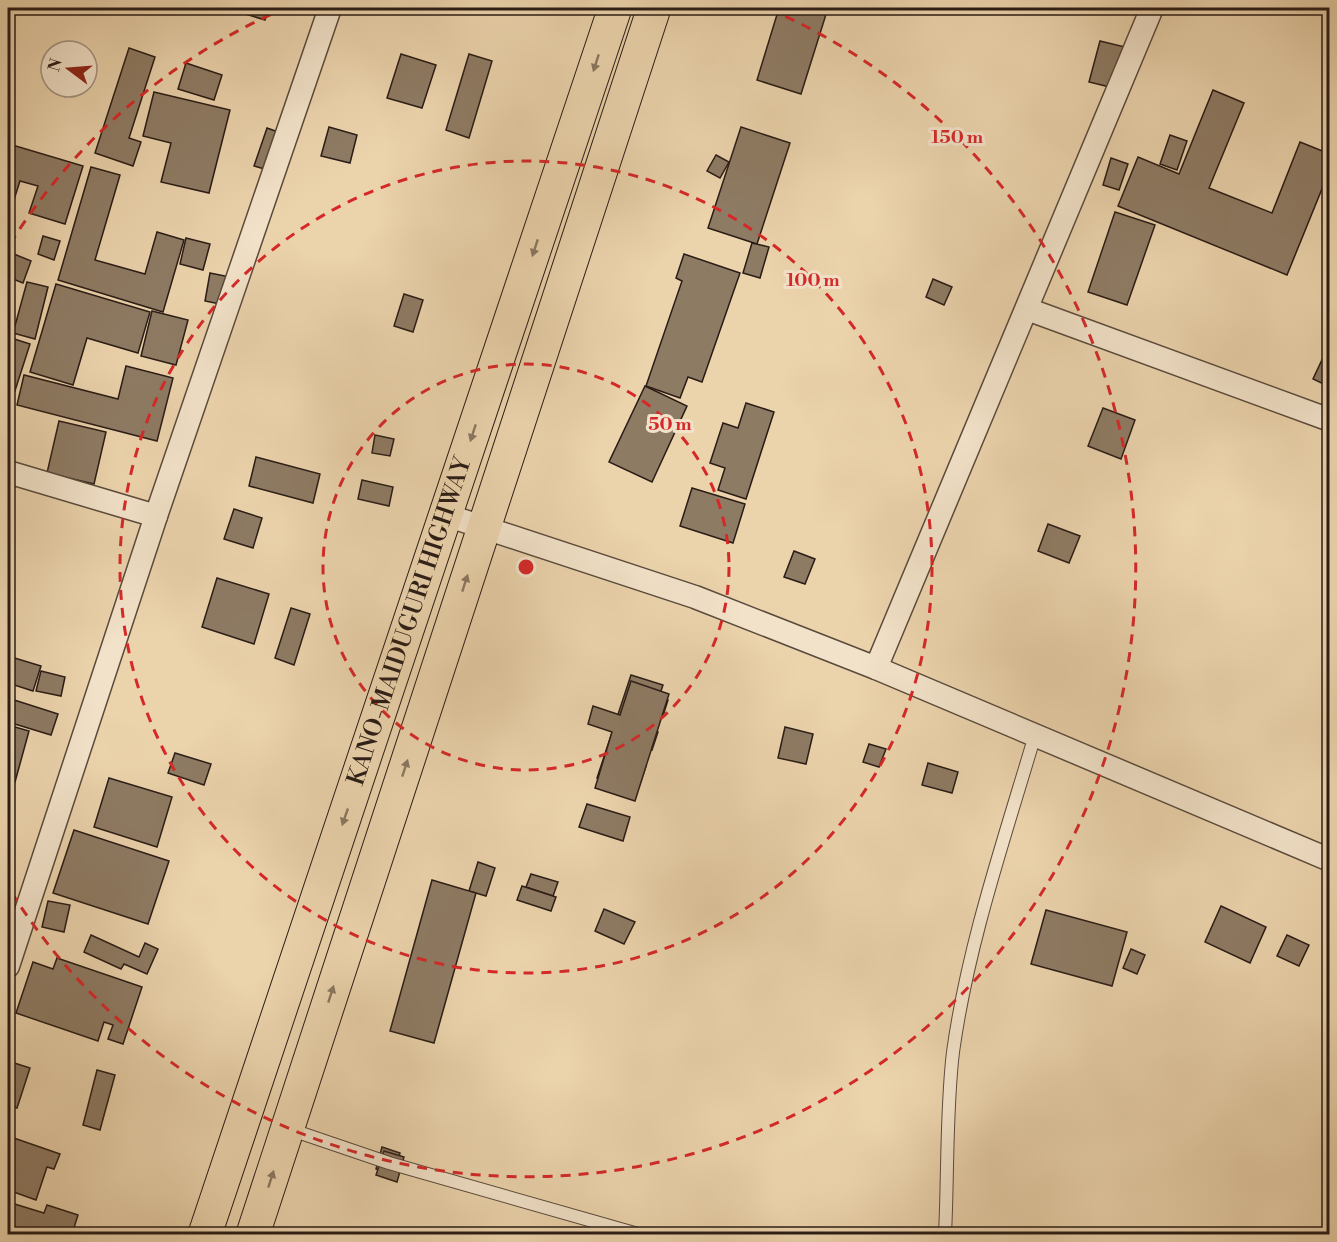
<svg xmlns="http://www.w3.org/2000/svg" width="1337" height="1242" font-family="'Libre Bodoni',serif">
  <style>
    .building { fill: #8e7b64; stroke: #2a1c16; stroke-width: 1.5 }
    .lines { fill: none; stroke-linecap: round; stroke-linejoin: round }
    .lane-casing { stroke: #5a4a3c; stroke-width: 14 }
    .street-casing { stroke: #5a4a3c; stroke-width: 25 }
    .highway-casing { stroke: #2a1c16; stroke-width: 35 }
    .lane { stroke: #f2e2c9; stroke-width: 12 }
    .street { stroke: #f2e2c9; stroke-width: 22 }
    .highway { stroke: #ebd3ac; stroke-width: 33 }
    .oneway { fill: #8a7861 }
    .ring { fill: none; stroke: #d62828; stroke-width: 3; stroke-dasharray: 10 8 }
    .labels { text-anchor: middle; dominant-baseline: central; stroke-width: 6; stroke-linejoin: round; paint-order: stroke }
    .street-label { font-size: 24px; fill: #2a1c16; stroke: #f2e2c9 }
    .centre { fill: #d62828; stroke: #f2e2c9; stroke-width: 3 }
    .ring-label { font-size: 18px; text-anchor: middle; font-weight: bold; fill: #d62828; stroke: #f2e2c9; stroke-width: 6; stroke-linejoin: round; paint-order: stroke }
  </style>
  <rect width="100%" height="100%" fill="#ebd3ac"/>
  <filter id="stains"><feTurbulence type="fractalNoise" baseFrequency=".00333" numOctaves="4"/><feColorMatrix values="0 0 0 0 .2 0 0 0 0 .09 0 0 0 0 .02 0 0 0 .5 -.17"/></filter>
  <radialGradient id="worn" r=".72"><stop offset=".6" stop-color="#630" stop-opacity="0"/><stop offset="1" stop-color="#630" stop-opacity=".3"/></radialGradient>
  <g class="building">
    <path d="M241 8H269L265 20 239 12Z"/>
    <path d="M779 8H828L801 94 757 80Z"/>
    <path d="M1100 41 1125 47 1114 88 1089 82Z"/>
    <path d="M129 48 155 57 129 138 141 142 133 166 95 153Z"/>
    <path d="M401 54 436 65 422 108 387 98Z"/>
    <path d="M469 54 492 61 469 138 446 130Z"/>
    <path d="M186 63 222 75 214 100 178 89Z"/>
    <path d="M1213 90 1244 103 1209 188 1272 213 1300 142 1330 154V169L1287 275 1118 206 1138 157 1179 174Z"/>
    <path d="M154 92 230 110 209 193 161 182 171 143 143 136Z"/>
    <path d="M329 127 357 135 350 163 321 156Z"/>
    <path d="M741 127 790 143 757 244 708 228Z"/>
    <path d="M267 128 281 133 268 170 254 166Z"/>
    <path d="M1170 135 1187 141 1177 170 1160 164Z"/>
    <path d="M9 144 83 166 65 224 29 213 38 186 20 181 11 209 8 208Z"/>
    <path d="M716 155 729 162 720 178 707 171Z"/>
    <path d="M1111 158 1128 164 1119 190 1103 185Z"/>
    <path d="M91 167 120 175 95 260 145 274 157 232 184 240 163 312 58 280Z"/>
    <path d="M1115 212 1155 225 1127 305 1088 292Z"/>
    <path d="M43 236 60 241 54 260 38 254Z"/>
    <path d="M186 238 210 244 203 270 180 264Z"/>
    <path d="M752 243 769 247 760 278 743 273Z"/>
    <path d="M14 254 31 261 23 283 8 277Z"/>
    <path d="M684 254 740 273 702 382 688 377 680 398 646 386 682 281 676 278Z"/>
    <path d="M210 273 235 278 230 306 205 301Z"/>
    <path d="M933 279 952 287 944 305 926 297Z"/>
    <path d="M27 282 48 287 35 339 13 333Z"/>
    <path d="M56 284 150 312 138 353 87 338 73 385 30 372Z"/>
    <path d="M404 294 423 300 413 332 394 326Z"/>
    <path d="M152 311 188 320 176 365 141 356Z"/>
    <path d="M8 337 30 344 13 397 8 395Z"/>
    <path d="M1328 347H1330V387L1313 379Z"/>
    <path d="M126 366 173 378 157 441 17 405 24 375 118 399Z"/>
    <path d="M645 386 687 406 652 482 609 462Z"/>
    <path d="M746 403 774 412 746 499 718 490 725 468 710 463 723 423 738 428Z"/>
    <path d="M1103 408 1135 420 1121 459 1088 446Z"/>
    <path d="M59 421 106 432 94 484 47 473Z"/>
    <path d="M375 435 394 439 390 456 372 453Z"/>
    <path d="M256 457 320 474 313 503 249 486Z"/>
    <path d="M362 480 393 487 389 506 358 499Z"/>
    <path d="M692 488 745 504 733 543 680 526Z"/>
    <path d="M234 509 262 518 253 548 224 539Z"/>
    <path d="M1048 524 1080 536 1069 563 1038 551Z"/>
    <path d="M794 551 815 559 805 584 784 577Z"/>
    <path d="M217 578 269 594 254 644 202 627Z"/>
    <path d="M291 608 310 614 294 665 275 658Z"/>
    <path d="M8 656 41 666 33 691 8 683Z"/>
    <path d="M41 671 65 677 61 696 36 691Z"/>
    <path d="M631 675 663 685 659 697 668 700 663 716 653 713 647 728 658 732 652 750 643 747 637 763 646 766 639 787 629 783 627 788 597 778Z"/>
    <path d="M631 681 669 694 635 801 595 788 612 732 588 724 593 706 620 715Z"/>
    <path d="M8 698 58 714 51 735 8 722Z"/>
    <path d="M8 725 29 731 15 782 8 780Z"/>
    <path d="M785 727 813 734 806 764 778 758Z"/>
    <path d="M869 744 886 749 879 767 863 762Z"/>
    <path d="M175 753 211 764 204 785 168 773Z"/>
    <path d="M928 763 958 772 952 793 922 785Z"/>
    <path d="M109 778 172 797 157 847 94 827Z"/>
    <path d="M587 804 630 817 623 841 579 827Z"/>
    <path d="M74 830 169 861 148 924 53 893Z"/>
    <path d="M478 862 495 868 486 896 469 891Z"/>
    <path d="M531 874 558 882 553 896 526 887Z"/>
    <path d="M432 880 476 893 434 1043 390 1031Z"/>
    <path d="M522 886 556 897 551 911 517 900Z"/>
    <path d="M48 901 70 905 64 932 42 927Z"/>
    <path d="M1221 906 1266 927 1250 963 1205 942Z"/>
    <path d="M604 909 635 922 624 944 595 931Z"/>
    <path d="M1046 910 1127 932 1112 986 1031 964Z"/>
    <path d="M91 935 139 957 145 943 158 949 147 974 124 964 121 969 84 952Z"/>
    <path d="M1287 935 1309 945 1299 966 1277 956Z"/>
    <path d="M1131 949 1145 955 1137 974 1123 968Z"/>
    <path d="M57 958 142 987 123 1044 108 1039 113 1025 104 1022 98 1041 16 1013 33 962 53 969Z"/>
    <path d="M8 1061 30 1068 17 1108 8 1105Z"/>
    <path d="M97 1070 115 1075 100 1130 83 1125Z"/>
    <path d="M8 1136 60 1154 54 1169 47 1167 36 1200 8 1190Z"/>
    <path d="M382 1147 400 1153 394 1174 376 1169Z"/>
    <path d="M384 1151 404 1157 397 1182 376 1175Z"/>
    <path d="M8 1202 44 1213 47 1205 78 1215 72 1234H8Z"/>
  </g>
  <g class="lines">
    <g class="lane-casing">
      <g id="lane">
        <path d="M289 1129 389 1163 638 1234"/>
        <path d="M945 1234C948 1176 946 1110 953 1052 968 944 1004 840 1035 735"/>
      </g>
    </g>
    <g class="street-casing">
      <g id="street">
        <path d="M1027 309 1330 420"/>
        <path d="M8 472 156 516"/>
        <path d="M446 515 695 597 876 668 1330 860"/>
        <path d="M876 668 1152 8"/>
        <path d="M8 966 156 516 330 8"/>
      </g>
    </g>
    <g class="highway-casing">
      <g id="highway">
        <path id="s1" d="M205 1234 615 8"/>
        <path d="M253 1234 654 8"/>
      </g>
    </g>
    <use href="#lane" class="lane"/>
    <use href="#street" class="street"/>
    <use href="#highway" class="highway"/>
  </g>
  <defs><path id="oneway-solid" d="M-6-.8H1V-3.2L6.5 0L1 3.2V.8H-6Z" transform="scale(1.5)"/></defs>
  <g class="oneway">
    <use href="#oneway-solid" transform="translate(596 63) rotate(108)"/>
    <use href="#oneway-solid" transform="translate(535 248) rotate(108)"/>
    <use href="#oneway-solid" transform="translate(473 433) rotate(108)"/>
    <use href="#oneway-solid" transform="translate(465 583) rotate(-72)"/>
    <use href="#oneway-solid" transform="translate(405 768) rotate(-72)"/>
    <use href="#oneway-solid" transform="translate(345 817) rotate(109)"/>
    <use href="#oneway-solid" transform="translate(331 994) rotate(-72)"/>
    <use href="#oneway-solid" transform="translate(271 1179) rotate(-72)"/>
  </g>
  <g class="ring">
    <circle cx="526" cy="567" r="203"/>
    <circle cx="526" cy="567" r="406"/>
    <path d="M10 244A609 609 0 0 1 283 9M769 9A609 609 0 1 1 10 890"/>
  </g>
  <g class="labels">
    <g class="street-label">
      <text stroke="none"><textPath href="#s1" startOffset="646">KANO-MAIDUGURI HIGHWAY</textPath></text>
    </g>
  </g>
  <circle cx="526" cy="567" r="9" class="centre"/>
  <g class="ring-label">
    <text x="957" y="143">150 m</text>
    <text x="813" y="286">100 m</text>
    <text x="670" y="430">50 m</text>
  </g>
  <rect width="1337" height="1242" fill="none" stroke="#ebd3ac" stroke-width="30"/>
  <rect x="9" y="9" width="1319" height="1224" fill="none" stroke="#2a1c16" stroke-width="3"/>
  <rect x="15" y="15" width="1307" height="1212" fill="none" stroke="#2a1c16" stroke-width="1.5"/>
  <g transform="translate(69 69) rotate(286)"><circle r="28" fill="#f2e2c9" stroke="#a29381" stroke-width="1.5"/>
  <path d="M0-4.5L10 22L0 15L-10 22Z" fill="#8f2418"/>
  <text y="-9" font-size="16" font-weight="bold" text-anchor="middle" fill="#2a1c16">N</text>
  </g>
  <rect width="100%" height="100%" filter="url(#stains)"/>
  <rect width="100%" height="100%" fill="url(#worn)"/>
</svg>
